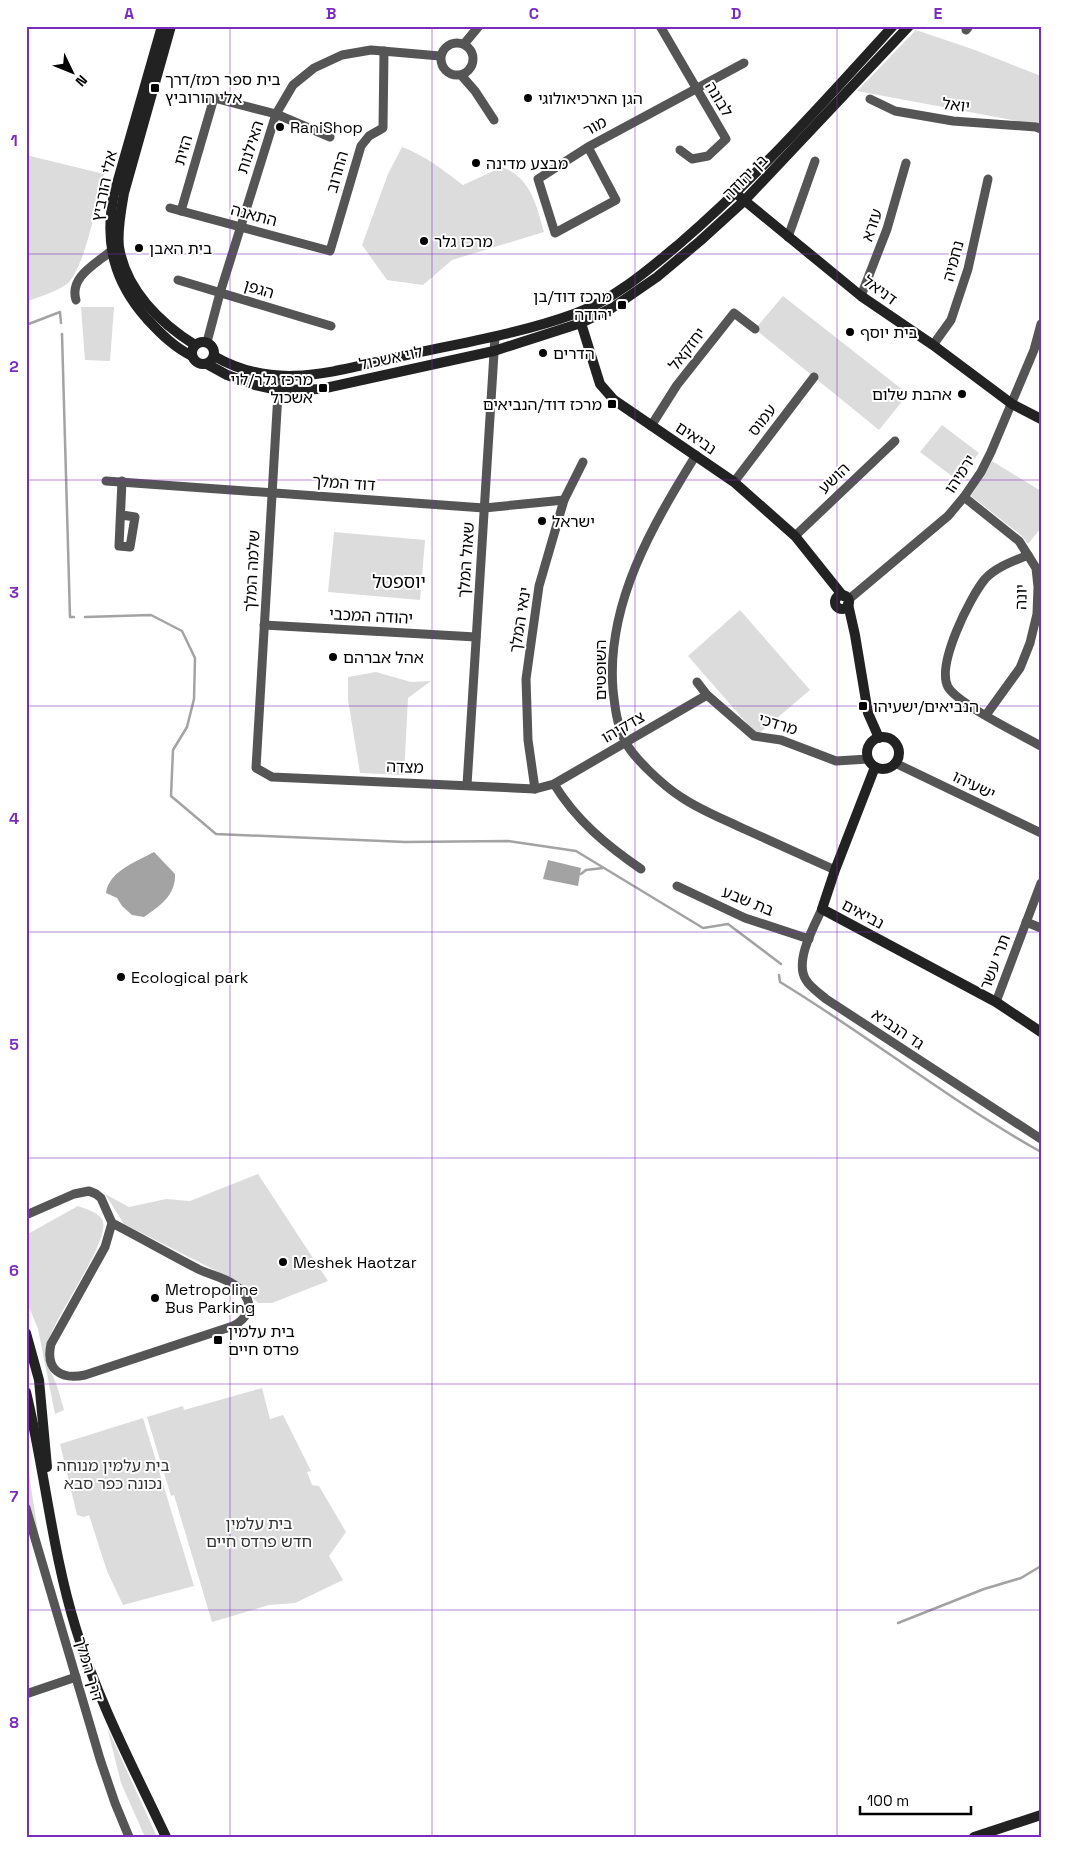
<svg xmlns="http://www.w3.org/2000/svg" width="1067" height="1863" font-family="'Space Grotesk','Noto Sans Hebrew',sans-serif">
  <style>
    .green { fill: #dcdcdc }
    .water { fill: #a3a3a3 }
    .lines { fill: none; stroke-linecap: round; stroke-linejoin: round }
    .stream { stroke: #a3a3a3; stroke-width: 2.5 }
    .street { stroke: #555; stroke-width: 9 }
    .secondary { stroke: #222; stroke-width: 10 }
    .grid { fill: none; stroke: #7b2cbf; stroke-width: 1; stroke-opacity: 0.55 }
    .poi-dot { fill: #000; stroke: #fff; stroke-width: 2 }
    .labels { text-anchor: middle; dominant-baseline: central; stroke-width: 4; stroke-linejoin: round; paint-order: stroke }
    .poi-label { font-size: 16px; fill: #000; stroke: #fff; text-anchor: start }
    .street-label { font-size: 16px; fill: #000; stroke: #fff }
    .park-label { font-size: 16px; fill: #333; stroke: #fff }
    .neighbourhood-label { font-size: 18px; fill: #000; stroke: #fff }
    .neatline { fill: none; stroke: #7b2cbf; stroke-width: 2 }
    .grid-label { font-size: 16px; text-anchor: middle; font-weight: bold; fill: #7b2cbf }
  </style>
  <rect width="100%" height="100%" fill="#fff"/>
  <g class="green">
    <path d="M916 30 975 50 1041 76V131L1012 120 857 91Z"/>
    <path d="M402 147C426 156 443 170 463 185L502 167C531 178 536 204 544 232L452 260 423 285 387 280 362 245 388 174Z"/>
    <path d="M26 155 104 174C97 201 86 263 69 282 60 291 38 297 26 302Z"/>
    <path d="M783 296 908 394 879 430 755 329Z"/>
    <path d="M81 307H114L110 361 85 360Z"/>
    <path d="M942 425 979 453 957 480 920 452Z"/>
    <path d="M992 461 1041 491V528L1028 544 1021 535 971 496Z"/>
    <path d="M334 532 425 540 420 600 328 592Z"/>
    <path d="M740 610 810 690 757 735 688 656Z"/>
    <path d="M376 672 411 682 431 681 408 698 404 775 360 773 348 700V677Z"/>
    <path d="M258 1174 328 1281 272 1303H258L236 1281 124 1224 105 1194 129 1207 166 1199 190 1201Z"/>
    <path d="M78 1206C86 1209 97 1212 102 1219 114 1239 48 1323 45 1352 44 1364 51 1371 55 1381 59 1390 61 1401 64 1410L55 1414 38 1329 26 1300V1235Z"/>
    <path d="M262 1388 270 1419 283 1415 311 1471 307 1472 312 1485 319 1486 346 1532 329 1556 343 1580 295 1603 269 1605 212 1622 174 1495 171 1496 147 1417 183 1406 184 1410Z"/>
    <path d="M143 1418 194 1586 123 1605 107 1571 89 1515 84 1517 77 1515 60 1444Z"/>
    <path d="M26 1456 40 1544 26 1495Z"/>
    <path d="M107 1727 157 1837H145L121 1783Z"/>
  </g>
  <g class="water">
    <path d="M154 852 175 874C176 895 160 906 144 917L132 915 122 906 117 898 106 893C109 871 136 862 154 852Z"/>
    <path d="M548 860 581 868 578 886 543 879Z"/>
  </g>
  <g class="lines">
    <g class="stream">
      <path d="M26 325 60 312 61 323"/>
      <path d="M62 334 70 617H74"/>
      <path d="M85 617 151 615 182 631 195 658 194 699 187 727 173 750 171 796 216 834 405 842 508 841 576 851 703 928 728 924 781 964"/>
      <path d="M581 874 586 870 603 868"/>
      <path d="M779 975 780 982C869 1036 950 1101 1041 1152"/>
      <path d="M898 1623 984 1589 1021 1578 1041 1566"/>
    </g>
    <g class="street">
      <path d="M660 26 726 139 708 156 692 159 680 150"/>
      <path d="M966 30 969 26"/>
      <circle cx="457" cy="59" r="16"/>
      <path d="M464 44 479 26"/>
      <path d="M461 75 475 91 494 120"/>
      <path d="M870 99 895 111 953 121 1036 127 1041 129"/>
      <path d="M588 147 616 200 555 233 538 179 588 147 744 63"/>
      <path d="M170 208 330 251 361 146 369 136 383 128 384 51"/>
      <path d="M181 211 214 98 276 114 330 137"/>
      <path d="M788 237 815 161"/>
      <path d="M178 280 331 326"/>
      <path d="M861 296 887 229 906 163"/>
      <path d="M76 300C69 277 96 264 111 251"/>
      <path d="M207 342 220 293 276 114 293 85 314 68 342 55 371 50 440 56"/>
      <path d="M933 345 951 320 968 269 988 179"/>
      <path d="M279 376 256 768 272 777 535 789 554 784 707 695"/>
      <path d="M651 426 677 385 734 313 755 329"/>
      <path d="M696 455C652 526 606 604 613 690 615 708 617 725 625 741 633 758 665 787 681 797 700 810 721 818 742 828 773 842 804 856 835 870"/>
      <path d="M106 481 484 508 564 500"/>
      <path d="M734 482 814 377"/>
      <path d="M964 497 1019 541 1036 568 1038 587 1037 614 1030 643 1020 668 986 715"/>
      <path d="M122 515 135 517 130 547 119 546 122 481"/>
      <path d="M795 536 895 441"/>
      <path d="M1028 555C1014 561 996 567 985 579 970 597 936 665 948 687 958 704 1021 735 1041 746"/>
      <path d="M848 600 948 516 964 497 981 472 991 452 1034 350 1041 324"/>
      <path d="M264 625 476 637"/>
      <path d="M697 682 707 695 754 736 781 740 836 761 868 759"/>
      <path d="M895 763 1041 833"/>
      <path d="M554 784C576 820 606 845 641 869"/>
      <path d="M467 785 495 337"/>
      <path d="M535 789 528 740 526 679 539 586 564 500 583 462"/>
      <path d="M677 886 745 918 809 939"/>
      <path d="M822 909C814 926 794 962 806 980 810 987 819 993 826 999L1041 1139"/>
      <path d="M1026 922 1041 928"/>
      <path d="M996 1002 1041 883"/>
      <path d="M26 1215 74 1194 89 1191 96 1194 101 1198 112 1223"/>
      <path d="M112 1223C141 1238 169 1254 198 1269 215 1277 233 1279 245 1295 254 1308 245 1320 233 1326L85 1375C61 1380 45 1370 51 1344L105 1247Z"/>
      <path d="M26 1508 100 1759 115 1803 129 1837"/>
      <path d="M26 1694 76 1677"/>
    </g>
    <g class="secondary">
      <path d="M162 26 114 194C104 243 114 282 147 319 161 334 174 347 192 356"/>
      <path d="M171 26 124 193C121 210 117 230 119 247 126 290 160 323 195 345"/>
      <path d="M739 196 861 296 933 345 1012 404 1041 419"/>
      <path d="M578 319 581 323 600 384 614 400 734 482 795 536 843 596"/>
      <circle cx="203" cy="353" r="11"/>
      <path d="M214 356C274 391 331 372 394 358 454 344 516 335 574 314 613 300 647 271 678 245 756 178 824 102 893 26"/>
      <path d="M207 364 227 375 255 385 278 390 321 389 494 351 581 323 612 308 657 277 700 241 744 201 909 26"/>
      <circle cx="842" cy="602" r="7"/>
      <path d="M848 604 855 635 868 713 879 738"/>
      <circle cx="883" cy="753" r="16"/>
      <path d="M875 767 835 870 822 909 996 1002 1041 1032"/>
      <path d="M26 1333 39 1380 47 1467"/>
      <path d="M26 1392C45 1471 52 1552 76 1629 98 1701 134 1769 166 1837"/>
      <path d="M974 1837 1041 1815"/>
    </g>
  </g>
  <path class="grid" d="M230 26V1837M432 26V1837M635 26V1837M837 26V1837M26 254H1041M26 480H1041M26 706H1041M26 932H1041M26 1158H1041M26 1384H1041M26 1610H1041"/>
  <g class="poi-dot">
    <rect x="150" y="83" width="10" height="10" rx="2.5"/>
    <circle cx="528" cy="98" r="5"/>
    <circle cx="280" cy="127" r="5"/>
    <circle cx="476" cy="163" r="5"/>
    <circle cx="424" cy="241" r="5"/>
    <circle cx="139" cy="248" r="5"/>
    <rect x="617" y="300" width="10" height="10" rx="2.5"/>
    <circle cx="850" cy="332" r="5"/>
    <circle cx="543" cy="353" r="5"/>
    <rect x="318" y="383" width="10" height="10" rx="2.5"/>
    <circle cx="962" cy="394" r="5"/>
    <rect x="607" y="399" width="10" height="10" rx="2.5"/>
    <circle cx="542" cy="521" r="5"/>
    <circle cx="333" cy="657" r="5"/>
    <rect x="858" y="701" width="10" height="10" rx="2.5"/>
    <circle cx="121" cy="977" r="5"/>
    <circle cx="283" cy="1262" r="5"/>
    <circle cx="155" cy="1298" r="5"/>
    <rect x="213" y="1335" width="10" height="10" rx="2.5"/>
  </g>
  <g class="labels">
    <g class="poi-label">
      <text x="165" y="79">בית ספר רמז/דרך<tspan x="165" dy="18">אלי הורוביץ</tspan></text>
      <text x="538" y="98">הגן הארכיאולוגי</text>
      <text x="290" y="127">RaniShop</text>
      <text x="486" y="163">מבצע מדינה</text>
      <text x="434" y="241">מרכז גלר</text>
      <text x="149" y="248">בית האבן</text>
      <text x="612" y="296" text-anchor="end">מרכז דוד/בן<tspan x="612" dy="18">יהודה</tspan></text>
      <text x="860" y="332">בית יוסף</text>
      <text x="553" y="353">הדרים</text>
      <text x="313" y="379" text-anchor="end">מרכז גלר/לוי<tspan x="313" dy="18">אשכול</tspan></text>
      <text x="952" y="394" text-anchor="end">אהבת שלום</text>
      <text x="602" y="404" text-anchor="end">מרכז דוד/הנביאים</text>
      <text x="552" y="521">ישראל</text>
      <text x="343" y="657">אהל אברהם</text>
      <text x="873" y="706">הנביאים/ישעיהו</text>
      <text x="131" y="977">Ecological park</text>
      <text x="293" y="1262">Meshek Haotzar</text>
      <text x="165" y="1289">Metropoline<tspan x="165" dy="18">Bus Parking</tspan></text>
      <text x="228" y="1331">בית עלמין<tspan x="228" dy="18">פרדס חיים</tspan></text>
    </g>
    <g class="street-label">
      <text transform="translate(719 99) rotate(59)">לבונה</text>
      <text transform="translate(956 105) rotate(7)">יואל</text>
      <text transform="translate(595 126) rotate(-29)">מור</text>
      <text transform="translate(250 147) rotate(-72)">האילנות</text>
      <text transform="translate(183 150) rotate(-74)">הזית</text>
      <text transform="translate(337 172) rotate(-74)">החרוב</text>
      <text transform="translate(745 177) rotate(-45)">בן יהודה</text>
      <text transform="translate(104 186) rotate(-78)">אלי הורביץ</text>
      <text transform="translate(254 215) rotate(15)">התאנה</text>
      <text transform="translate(872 225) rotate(-71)">עזרא</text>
      <text transform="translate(953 261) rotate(-75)">נחמיה</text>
      <text transform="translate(259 289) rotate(17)">הגפן</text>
      <text transform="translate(880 290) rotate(36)">דניאל</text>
      <text transform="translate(687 349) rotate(-52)">יחזקאל</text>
      <text transform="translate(391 358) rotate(-12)">לוי אשכול</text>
      <text transform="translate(762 420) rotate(-52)">עמוס</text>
      <text transform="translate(696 438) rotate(34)">נביאים</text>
      <text transform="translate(960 474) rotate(-57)">ירמיהו</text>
      <text transform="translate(834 478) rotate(-44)">הושע</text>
      <text transform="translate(344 483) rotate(4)">דוד המלך</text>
      <text transform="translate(466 560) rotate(-86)">שאול המלך</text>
      <text transform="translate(252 571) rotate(-87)">שלמה המלך</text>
      <text transform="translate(1021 597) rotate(-89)">יונה</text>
      <text transform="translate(371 616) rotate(3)">יהודה המכבי</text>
      <text transform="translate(520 620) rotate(-81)">ינאי המלך</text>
      <text transform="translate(600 670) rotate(-90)">השופטים</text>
      <text transform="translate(778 724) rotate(17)">מרדכי</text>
      <text transform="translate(623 727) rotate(-30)">צדקיהו</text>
      <text transform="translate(405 767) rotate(2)">מצדה</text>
      <text transform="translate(974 785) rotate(26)">ישעיהו</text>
      <text transform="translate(748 901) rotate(22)">בת שבע</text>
      <text transform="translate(863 914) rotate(28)">נביאים</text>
      <text transform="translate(995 962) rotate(-69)">תרי עשר</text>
      <text transform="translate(898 1029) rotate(34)">גד הנביא</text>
      <text transform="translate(89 1669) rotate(74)">דרך המלך</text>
    </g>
    <g class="park-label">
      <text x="113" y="1465">בית עלמין מנוחה<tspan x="113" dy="18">נכונה כפר סבא</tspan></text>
      <text x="259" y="1523">בית עלמין<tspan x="259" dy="18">חדש פרדס חיים</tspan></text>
    </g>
    <g class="neighbourhood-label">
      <text x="399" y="581">יוספטל</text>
    </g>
  </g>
  <rect width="1067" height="1863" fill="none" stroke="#ffffff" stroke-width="55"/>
  <g transform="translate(72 72) rotate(133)" stroke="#ffffff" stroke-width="4" paint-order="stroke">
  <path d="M0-4L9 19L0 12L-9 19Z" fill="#000000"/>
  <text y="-8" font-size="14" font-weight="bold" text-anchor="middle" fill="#000000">N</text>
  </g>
  <path d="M860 1806v8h111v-8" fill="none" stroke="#000000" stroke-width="2.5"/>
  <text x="867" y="1806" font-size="15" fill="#000000" stroke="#ffffff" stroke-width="4" paint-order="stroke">100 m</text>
  <rect x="28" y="28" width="1012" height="1808" class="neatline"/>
  <g class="grid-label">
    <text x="129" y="19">A</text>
    <text x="331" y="19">B</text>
    <text x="534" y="19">C</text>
    <text x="736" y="19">D</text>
    <text x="938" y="19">E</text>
    <text x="14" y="146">1</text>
    <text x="14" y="372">2</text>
    <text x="14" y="598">3</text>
    <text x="14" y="824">4</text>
    <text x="14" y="1050">5</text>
    <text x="14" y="1276">6</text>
    <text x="14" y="1502">7</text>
    <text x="14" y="1728">8</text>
  </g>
</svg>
